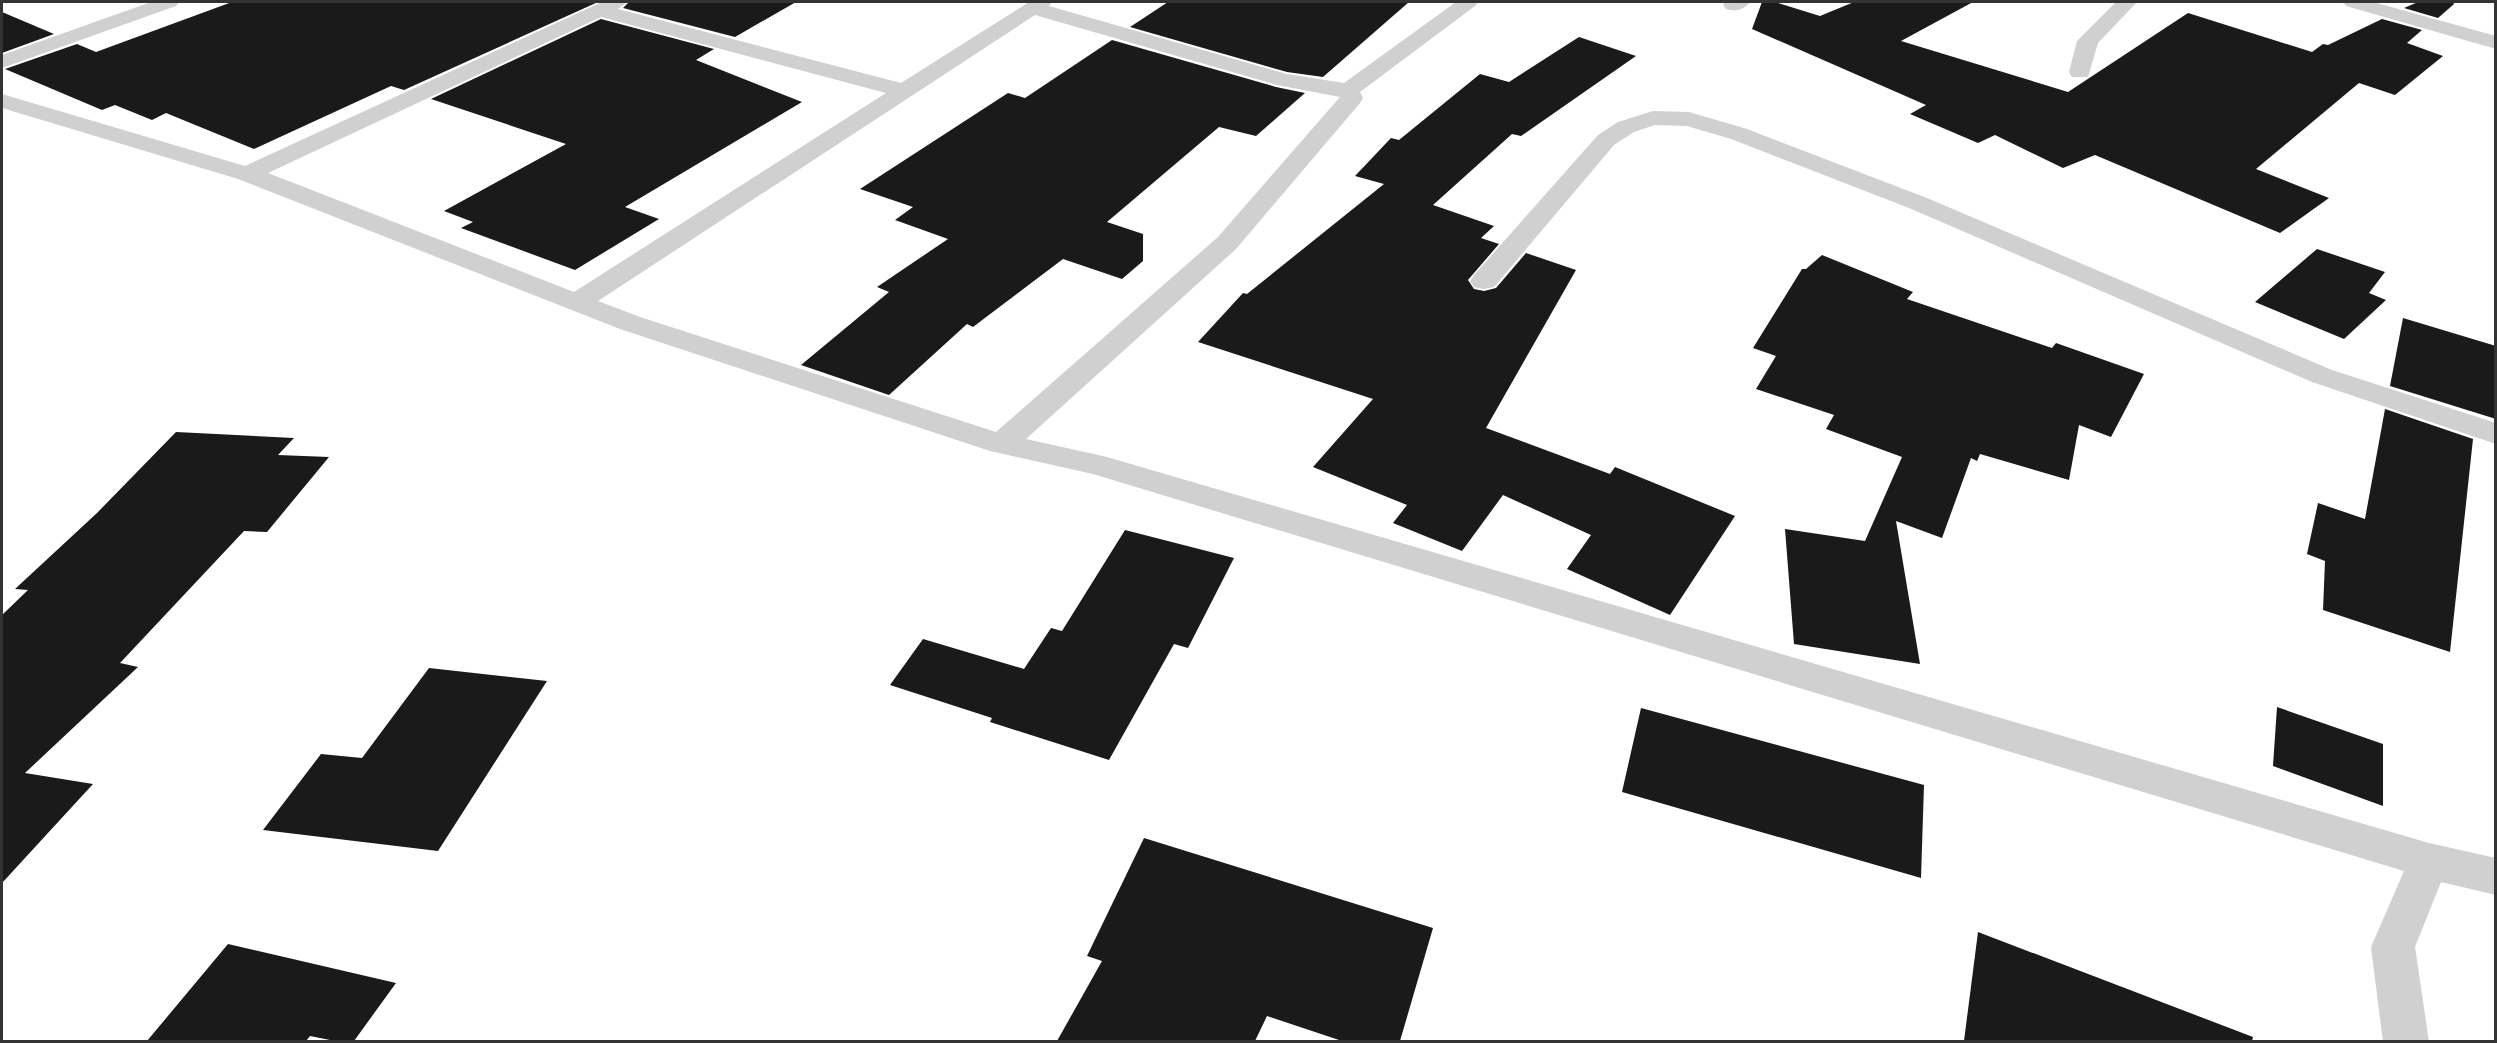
<svg xmlns="http://www.w3.org/2000/svg" width="2497" height="1043" font-family="Raleway,sans-serif">
  <style>
    .building { fill: #1a1a1a }
    .lines { fill: none; stroke-linecap: round; stroke-linejoin: round }
    .minor { fill: #d0d0d0; fill-rule: evenodd }
  </style>
  <rect width="100%" height="100%" fill="#fff"/>
  <g class="building">
    <path d="M232 2H598L404 90 391 86 254 149 166 113 152 120 115 105 102 110 5 69 77 44 96 52Z"/>
    <path d="M629 2H796L735 37 623 8Z"/>
    <path d="M1168 2H1409L1323 77 1287 72 1130 27Z"/>
    <path d="M1762 2H1775L1820 16 1854 2H1973L1901 41 2068 92 2188 13 2312 52 2323 44 2328 45 2382 19 2422 30 2407 43 2443 56 2395 95 2359 83 2256 169 2329 198 2280 233 2095 155 2063 168 1995 135 1978 143 1910 114 1926 105 1752 29Z"/>
    <path d="M2418 2H2453L2454 4 2438 18 2404 8Z"/>
    <path d="M2 12 54 34 2 53Z"/>
    <path d="M601 19 714 49 696 60 802 102 625 207 659 219 575 270 461 228 473 222 444 211 566 144 431 99Z"/>
    <path d="M1579 37 1636 56 1521 136 1512 134 1433 205 1494 226 1481 238 1499 244 1468 280 1474 289 1484 291 1496 288 1526 253 1576 270 1486 428 1610 474 1615 467 1735 516 1670 615 1567 569 1591 535 1503 495 1462 551 1393 523 1407 505 1313 467 1373 399 1198 342 1243 293 1247 294 1384 184 1355 176 1391 138 1399 140 1480 74 1509 82Z"/>
    <path d="M1112 40 1276 87 1305 93 1256 136 1219 127 1107 222 1143 234V261L1122 279 1063 259 973 327 967 324 889 395 801 365 889 292 877 287 948 239 895 220 913 207 860 189 1008 93 1025 98Z"/>
    <path d="M2317 249 2385 272 2369 293 2386 300 2344 339 2255 302Z"/>
    <path d="M1822 255 1913 292 1907 299 2052 348 2056 343 2144 374 2111 437 2079 425 2069 480 1980 454 1977 461 1971 458 1942 538 1896 521 1920 664 1794 644 1785 529 1865 541 1902 457 1826 429 1834 415 1756 389 1776 356 1753 348 1802 269H1806Z"/>
    <path d="M2403 318 2496 346V419L2390 386Z"/>
    <path d="M2385 409 2473 439 2450 652 2323 610 2325 561 2307 554 2318 503 2365 519Z"/>
    <path d="M176 432 294 438 278 455 329 457 267 532 244 531 120 663 138 667 25 773 93 784 2 883V615L28 590 15 589 97 513Z"/>
    <path d="M1125 530 1234 558 1188 648 1174 644 1109 760 990 722 992 718 890 685 923 639 1024 669 1051 628 1062 631Z"/>
    <path d="M429 668 547 681 438 851 263 830 321 754 362 758Z"/>
    <path d="M2277 707 2383 744V806L2273 766Z"/>
    <path d="M1641 708 1924 785 1921 878 1622 792Z"/>
    <path d="M1144 838 1433 928 1400 1041H1342L1267 1016 1255 1041H1057L1102 961 1087 956Z"/>
    <path d="M1978 932 2253 1037 2252 1041H1964Z"/>
    <path d="M228 944 396 983 354 1041H335L310 1036 306 1041H147Z"/>
  </g>
  <g class="lines">
    <g class="minor">
      <path d="M151 2H179L176 6 2 68V55Z"/>
      <path d="M602 2H627L618 9 901 83 1029 2H1052L1049 6 1287 74 1344 83 1456 2H1478L1475 6 1360 92 1363 98 1360 103 1236 249 1026 439 1107 457 2429 843 2496 858V895L2441 882 2415 947 2429 1042H2383L2371 947 2404 871 1093 474 990 451 620 329 238 179 2 108V94L245 166ZM1035 15 1277 85 1340 97 1218 237 996 432 640 317 598 301ZM601 17 886 93 574 292 268 173Z"/>
      <path d="M1725 2H1750C1744 10 1735 12 1726 9L1723 5Z"/>
      <path d="M2116 2H2137L2098 43 2088 77H2072L2069 72 2077 41Z"/>
      <path d="M2343 2H2373L2496 36V49L2346 6Z"/>
      <path d="M1653 111 1689 112 1747 129 1927 198 2332 370 2496 423V444L2312 382 1909 208 1731 139 1687 126 1655 125 1634 132 1614 145 1494 287 1484 289 1474 287 1470 281 1474 275 1598 135 1618 122Z"/>
    </g>
  </g>
  <rect width="2497" height="1043" fill="none" stroke="#333333" stroke-width="6"/>
</svg>
